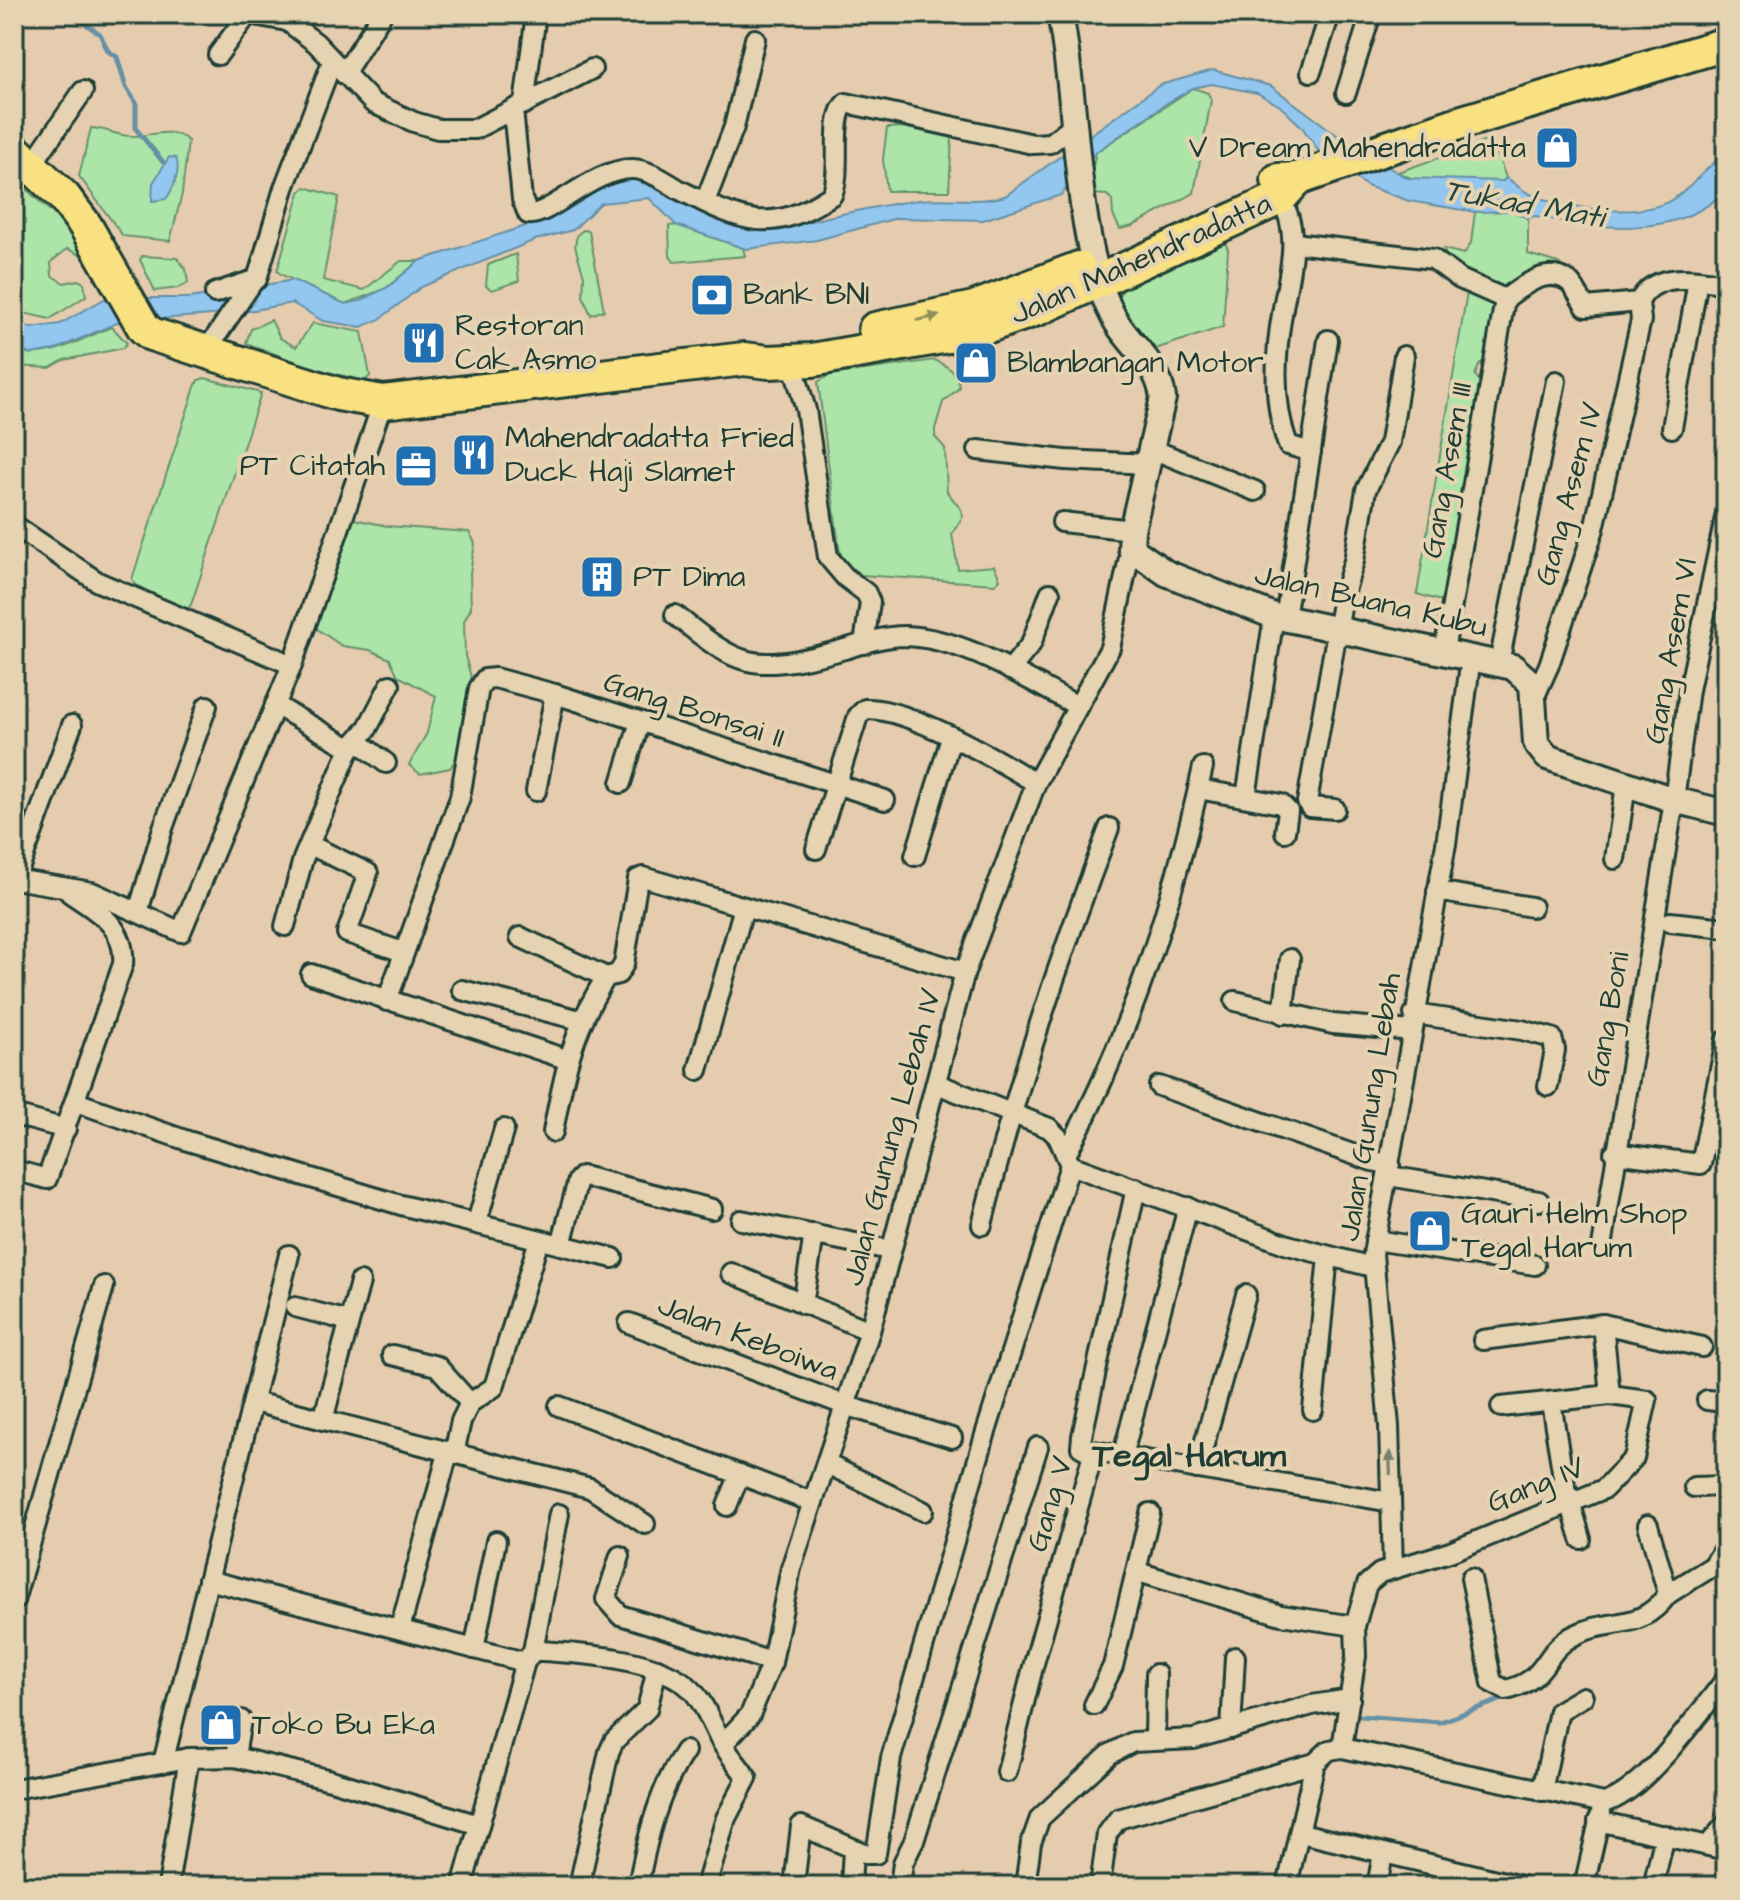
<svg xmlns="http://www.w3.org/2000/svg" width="1740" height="1900" font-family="'Architects Daughter',sans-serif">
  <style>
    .green { fill: #ade5a8; stroke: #66916e; stroke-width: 2 }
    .water { fill: #93c7f0; stroke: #6590a5; stroke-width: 2 }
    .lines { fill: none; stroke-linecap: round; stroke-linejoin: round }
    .stream { stroke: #6590a5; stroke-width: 5 }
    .minor-casing { stroke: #1f3d34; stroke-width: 24 }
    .tertiary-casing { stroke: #1f3d34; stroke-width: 30 }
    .trunk-casing { stroke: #1f3d34; stroke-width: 38 }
    .minor { stroke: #e5d3b1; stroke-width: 18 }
    .tertiary { stroke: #e5d3b1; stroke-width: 24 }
    .trunk { stroke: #f9e181; stroke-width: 32 }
    .oneway { fill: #8c8f5a }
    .oneway2 { fill: #78806c }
    .labels { text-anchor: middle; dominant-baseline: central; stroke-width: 8; stroke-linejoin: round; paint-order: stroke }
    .poi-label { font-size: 30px; fill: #1f3d34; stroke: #e5d3b1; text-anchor: start }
    .street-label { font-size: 30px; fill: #1f3d34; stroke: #e5d3b1 }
    .water-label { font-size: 32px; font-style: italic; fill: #25443d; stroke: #e5d3b1 }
    .quarter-label { font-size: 34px; font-weight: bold; fill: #1f3d34; stroke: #e5d3b1 }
  </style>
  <rect width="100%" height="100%" fill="#e6ccae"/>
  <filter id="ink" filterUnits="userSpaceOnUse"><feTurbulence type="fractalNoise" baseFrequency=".0125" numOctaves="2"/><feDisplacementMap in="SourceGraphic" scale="16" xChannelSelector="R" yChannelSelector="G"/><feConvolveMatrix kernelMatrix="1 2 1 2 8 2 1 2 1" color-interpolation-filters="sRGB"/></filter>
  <g filter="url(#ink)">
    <g class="green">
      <path d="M1193 88 1208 93 1211 100 1194 193 1133 226 1120 229 1113 215 1112 200 1107 195 1093 194 1090 180 1096 152Z"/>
      <path d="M903 127 952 138 949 191H887L883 159 887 128Z"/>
      <path d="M91 128C105 128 117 136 131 136 149 137 172 125 188 141L182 194 170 241 123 236 79 176Z"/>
      <path d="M1492 139 1506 178 1503 181C1471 181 1426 189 1398 172Z"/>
      <path d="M14 178 70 229 81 255 67 249 51 262 52 276 64 283 78 280 84 283 86 296 50 319 14 311Z"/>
      <path d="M305 187 339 197 323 280 364 290 401 261H419L385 289 345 304 282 275 277 271 300 192Z"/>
      <path d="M1490 209 1512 211 1528 218V254L1558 263 1567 270 1568 281 1515 280 1488 363H1480L1475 375 1485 387 1448 603 1417 594 1467 292 1462 268 1445 257 1444 249 1464 254 1471 243 1475 212Z"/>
      <path d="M676 225 743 248 745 256 674 262 670 256 669 226Z"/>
      <path d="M583 230 589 231 604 310 591 315 583 296 584 276 575 246 577 235Z"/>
      <path d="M1218 241 1225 243 1228 249 1223 327 1155 349 1134 327 1116 299 1130 281Z"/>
      <path d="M516 254 519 281 492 290 486 286 488 265Z"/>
      <path d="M142 256 177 258 186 269 188 283 178 288 155 291 140 260Z"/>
      <path d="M271 320 280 338 296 347 313 323 362 332 370 376 365 381 315 369 246 343 251 329Z"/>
      <path d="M112 327 127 343 123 348 64 360 50 368 14 366V350C48 362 81 338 112 327Z"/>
      <path d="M935 360C948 367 959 372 959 388L943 402 935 429V437L945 448 947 492 961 509 963 516 952 534 958 569 994 566 1000 579 995 584 861 575 843 562 839 547 818 382 830 375Z"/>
      <path d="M205 378 261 393 192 602 189 608 182 609 136 585 132 579 195 387 198 380Z"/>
      <path d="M349 518 387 526 469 532 475 543 470 573 471 608 464 621 465 656 473 684 462 750 450 768 420 774 409 765 427 733 436 696 398 676 390 659 370 650 342 646 310 624Z"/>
    </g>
    <g class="water">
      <path d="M1213 70 1271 86 1349 144 1407 178 1503 181 1506 178C1514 182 1519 188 1526 192 1560 209 1644 221 1676 197 1693 184 1709 166 1726 152V190C1677 241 1597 228 1535 216L1528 218 1512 211 1475 212 1409 201 1367 186 1319 152 1302 127 1280 106 1257 93 1212 84 1193 88 1167 103 1096 152 1061 195 983 220 897 218 817 240 746 249 676 225 649 198 601 203 573 230 535 240 421 287 380 319 361 327 323 321 292 303 238 313 119 322 54 350 31 354 14 350V323L32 328 60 324 106 298H190L293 280 345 304 360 301 388 287 419 261 538 222 593 187 630 178 761 228 773 229C822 219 870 206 919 200 948 197 977 204 1005 196L1160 85Z"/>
      <path d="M169 157 176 158C181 170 174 188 166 199L152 201 153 183Z"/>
    </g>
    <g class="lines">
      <g class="stream">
        <path d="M72 14 100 34 108 51 117 57 126 87 136 103V129L163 162"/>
        <path d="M1360 1716 1440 1722 1511 1696"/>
      </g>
      <g class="minor-casing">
        <g id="minor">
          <path d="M248 14 287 21 316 43 373 103 414 122 438 129H475L592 69"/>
          <path d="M218 55 248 14"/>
          <path d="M1311 72 1330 14"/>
          <path d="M344 74 382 14"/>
          <path d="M1346 93 1371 14"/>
          <path d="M524 104 536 14"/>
          <path d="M513 110 522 199 528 214C548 218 594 168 633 169 649 170 665 181 678 189 741 221 769 237 832 195 843 171 829 118 846 103L1033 144 1050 143 1075 124"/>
          <path d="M31 166 83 91"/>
          <path d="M1280 198C1303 234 1288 275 1282 314 1275 355 1273 405 1288 445L1311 452"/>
          <path d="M705 202 734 127 755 39"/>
          <path d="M1294 243 1433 259 1460 279 1505 299C1521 287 1546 266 1568 281 1575 286 1580 300 1586 307L1639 302C1654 270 1696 279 1726 284"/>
          <path d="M215 293 257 279 284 188 332 62"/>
          <path d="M204 354 252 283"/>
          <path d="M792 362 806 410 828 557 845 577 866 593 870 602 864 644"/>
          <path d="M1672 428 1698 280"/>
          <path d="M1152 449 1255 491"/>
          <path d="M978 450 1065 460 1149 464"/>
          <path d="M1062 522 1132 530"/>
          <path d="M14 525 98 582 292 665"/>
          <path d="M675 615C696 631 722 655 748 661 776 668 818 656 845 649 864 643 885 636 905 636 965 638 1024 678 1076 705"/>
          <path d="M1285 619 1328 340"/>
          <path d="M1444 651 1505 299"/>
          <path d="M1499 663 1556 381"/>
          <path d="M1010 670 1031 644 1050 593"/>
          <path d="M1535 696 1549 665 1594 529 1641 320 1639 302"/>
          <path d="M275 705 350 748 303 859 285 926"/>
          <path d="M357 741 386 763"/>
          <path d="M350 748 367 729 390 685"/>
          <path d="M621 783 640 722"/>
          <path d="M1198 789 1281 804 1288 811 1285 832"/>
          <path d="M536 791 555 694"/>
          <path d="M1246 797 1274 616"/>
          <path d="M1335 809 1310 807 1307 802 1343 597 1354 561 1366 490 1390 442 1404 356"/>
          <path d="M310 845 368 873 347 933 403 952"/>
          <path d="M816 849 858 716 865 709C907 707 998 760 1036 783"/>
          <path d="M915 856 951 738"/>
          <path d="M1615 859 1626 785"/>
          <path d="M14 879 92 892 181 932 292 665 383 402"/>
          <path d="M15 880 72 725"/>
          <path d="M1437 891 1532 907"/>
          <path d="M138 912 163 828 207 706"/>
          <path d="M1670 922 1726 928"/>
          <path d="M520 937 606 977"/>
          <path d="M311 974 566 1059"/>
          <path d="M462 990 580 1020"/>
          <path d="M387 1001 460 797 479 688 485 679 495 678 555 694 885 800"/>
          <path d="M1235 1001 1333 1024 1412 1031"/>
          <path d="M1283 1014 1290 959"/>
          <path d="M1414 1014 1522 1030 1552 1038 1555 1050 1548 1086"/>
          <path d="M698 1070 744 907"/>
          <path d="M1159 1086 1372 1161 1390 1164"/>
          <path d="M76 1102 188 1141 401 1205 613 1258"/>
          <path d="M14 1115 66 1129"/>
          <path d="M553 1132C564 1072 573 1030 606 977L618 974 624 964 638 879 643 877 965 972"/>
          <path d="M1067 1153C1132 1030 1173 903 1203 767"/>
          <path d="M1614 1153 1701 1164 1726 1040"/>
          <path d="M1070 1165 1288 1245 1372 1267"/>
          <path d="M14 1170 47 1179 123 964C126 926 98 912 70 893"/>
          <path d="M1389 1176 1539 1201"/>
          <path d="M741 1220 890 1250"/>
          <path d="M477 1222 504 1129"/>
          <path d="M982 1225C1015 1089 1059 959 1109 828"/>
          <path d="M1375 1240 1535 1265"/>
          <path d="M561 1245 578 1180 582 1176 712 1209"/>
          <path d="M1602 1247 1674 800 1689 690 1726 513"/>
          <path d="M731 1273 870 1331"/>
          <path d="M803 1304 814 1234"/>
          <path d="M295 1307 349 1321"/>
          <path d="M629 1323 847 1406 952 1438"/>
          <path d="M1603 1324 1610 1395"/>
          <path d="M1483 1340 1603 1324 1702 1347"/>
          <path d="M392 1355 437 1366 470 1403"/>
          <path d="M1707 1400 1726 1402"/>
          <path d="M254 1402 590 1488 645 1524"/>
          <path d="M1551 1402 1563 1477 1581 1539"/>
          <path d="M470 1403 494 1387 539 1240"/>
          <path d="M559 1406 812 1502"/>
          <path d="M1313 1410 1328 1256"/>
          <path d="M323 1420 360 1282"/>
          <path d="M1092 1453 1081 1447 1082 1436 1136 1188"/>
          <path d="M454 1454 461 1421 470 1403"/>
          <path d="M1123 1454 1188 1207"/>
          <path d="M827 1464 923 1511"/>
          <path d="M1197 1469 1246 1295"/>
          <path d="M1694 1487 1726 1486"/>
          <path d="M727 1506 740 1474"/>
          <path d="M1648 1525 1668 1594 1713 1566 1726 1545"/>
          <path d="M620 1556 606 1599 620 1615 772 1662"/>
          <path d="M1393 1569 1389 1426 1373 1254 1446 844 1471 657"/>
          <path d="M1138 1572 1281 1615 1355 1626"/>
          <path d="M1471 1578 1492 1683 1506 1690C1549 1680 1542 1652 1573 1636 1610 1616 1639 1634 1668 1594"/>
          <path d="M208 1580 525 1662"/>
          <path d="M14 1601 104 1286"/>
          <path d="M400 1629 448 1453"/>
          <path d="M474 1649 496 1541"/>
          <path d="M533 1651 559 1514"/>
          <path d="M1094 1705 1113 1666 1150 1513"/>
          <path d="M1231 1729 1235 1657"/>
          <path d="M1155 1740 1156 1674"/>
          <path d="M723 1744 750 1715 772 1662 791 1568 870 1331 965 972 1036 783 1110 648 1131 548"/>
          <path d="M1342 1748 1356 1656 1355 1626 1367 1584 1380 1573 1450 1552 1604 1489 1634 1458 1647 1400 1610 1395 1501 1407"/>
          <path d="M235 1757 241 1720"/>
          <path d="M163 1763 289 1255"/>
          <path d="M1007 1772 1033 1667 1094 1451 1391 1502"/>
          <path d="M14 1789 189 1758 235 1757 331 1780 479 1825"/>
          <path d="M1542 1791 1559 1711 1583 1697"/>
          <path d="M1598 1821 1726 1850"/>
          <path d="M1301 1833 1521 1886"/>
          <path d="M1708 1845 1726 1824"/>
          <path d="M168 1886 189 1758"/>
          <path d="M462 1886 525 1662 533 1651H543C585 1654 659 1658 691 1689 705 1703 712 1726 722 1743 729 1755 739 1766 747 1778L726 1818 706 1886"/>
          <path d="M579 1886 609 1752 614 1741 647 1709 657 1669"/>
          <path d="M638 1886C647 1839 658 1791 685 1751"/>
          <path d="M794 1886 801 1826 866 1854H876L891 1758 985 1435 1070 1165 1058 1137 1049 1128 937 1084"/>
          <path d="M851 1886 853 1849"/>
          <path d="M900 1886 903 1863 914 1841 1038 1447"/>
          <path d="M1025 1886 1031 1843 1040 1818 1110 1754 1133 1742 1194 1739 1312 1705 1350 1699"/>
          <path d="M1100 1886 1107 1834 1118 1819 1315 1763"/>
          <path d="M1287 1886 1315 1763 1329 1750 1342 1748 1604 1803C1644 1792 1699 1713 1726 1679"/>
          <path d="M1377 1886 1383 1854"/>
          <path d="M1584 1886 1601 1813"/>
          <path d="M1653 1886 1665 1835"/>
        </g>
      </g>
      <g class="tertiary-casing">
        <path id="tertiary" d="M1060 14C1077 102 1074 196 1099 282 1104 297 1110 313 1119 326 1137 352 1159 366 1163 398L1132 530 1131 548 1166 573 1274 616 1513 667 1532 684 1536 743 1547 757 1674 800 1726 813"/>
      </g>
      <g class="trunk-casing">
        <g id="trunk">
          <path d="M14 150 64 197 85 225 144 328 151 334 338 394 383 402 744 359 769 362 812 360 971 332 1040 308 1280 198 1297 179"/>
          <path d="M1278 180 1297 179 1459 123 1726 44"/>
          <path d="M875 329 974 308 1079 268"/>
        </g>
      </g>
      <use href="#minor" class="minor"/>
      <use href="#tertiary" class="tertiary"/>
      <use href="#trunk" class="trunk"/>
    </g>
    <defs><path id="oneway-solid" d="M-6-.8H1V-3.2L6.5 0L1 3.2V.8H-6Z" transform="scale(2)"/></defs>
    <use class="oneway" href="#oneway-solid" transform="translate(928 318) rotate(-12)"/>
    <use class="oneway2" href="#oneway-solid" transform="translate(1390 1463) rotate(-92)"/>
  </g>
  <defs>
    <g id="shop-square" transform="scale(2.3)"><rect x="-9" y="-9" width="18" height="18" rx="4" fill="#1f6fb2" stroke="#e5d3b1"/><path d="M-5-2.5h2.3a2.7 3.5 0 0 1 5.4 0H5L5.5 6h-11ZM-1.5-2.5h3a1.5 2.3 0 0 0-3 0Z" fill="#fff"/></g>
    <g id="bank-square" transform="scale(2.3)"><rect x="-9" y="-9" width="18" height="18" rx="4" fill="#1f6fb2" stroke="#e5d3b1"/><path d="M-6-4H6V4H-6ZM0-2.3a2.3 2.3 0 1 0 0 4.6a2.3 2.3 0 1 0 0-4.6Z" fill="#fff"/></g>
    <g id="restaurant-square" transform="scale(2.3)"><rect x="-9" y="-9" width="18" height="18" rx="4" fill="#1f6fb2" stroke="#e5d3b1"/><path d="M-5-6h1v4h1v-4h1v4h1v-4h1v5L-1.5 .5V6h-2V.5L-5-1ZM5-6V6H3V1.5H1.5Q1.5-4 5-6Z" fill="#fff"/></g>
    <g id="office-square" transform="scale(2.3)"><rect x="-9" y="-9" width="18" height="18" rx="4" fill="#1f6fb2" stroke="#e5d3b1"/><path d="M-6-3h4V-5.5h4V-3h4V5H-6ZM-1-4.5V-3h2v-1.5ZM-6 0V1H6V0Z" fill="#fff"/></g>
    <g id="building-square" transform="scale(2.3)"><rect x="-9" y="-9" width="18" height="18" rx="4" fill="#1f6fb2" stroke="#e5d3b1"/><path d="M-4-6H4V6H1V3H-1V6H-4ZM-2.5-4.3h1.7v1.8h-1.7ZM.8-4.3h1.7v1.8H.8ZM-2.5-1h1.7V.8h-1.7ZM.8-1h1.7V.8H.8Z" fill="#fff"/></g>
  </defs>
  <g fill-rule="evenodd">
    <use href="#shop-square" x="1557" y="148"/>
    <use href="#bank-square" x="712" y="295"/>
    <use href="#restaurant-square" x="424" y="343"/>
    <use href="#shop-square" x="976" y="363"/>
    <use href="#restaurant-square" x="474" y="455"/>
    <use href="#office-square" x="416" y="466"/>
    <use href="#building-square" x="602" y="577"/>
    <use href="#shop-square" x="1430" y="1231"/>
    <use href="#shop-square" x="221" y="1725"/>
  </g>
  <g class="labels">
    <g class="poi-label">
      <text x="1526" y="148" text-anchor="end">V Dream Mahendradatta</text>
      <text x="743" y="295">Bank BNI</text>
      <text x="455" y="326">Restoran<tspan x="455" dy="34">Cak Asmo</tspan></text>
      <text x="1007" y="363">Blambangan Motor</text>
      <text x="505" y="438">Mahendradatta Fried<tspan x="505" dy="34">Duck Haji Slamet</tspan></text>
      <text x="385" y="466" text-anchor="end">PT Citatah</text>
      <text x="633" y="577">PT Dima</text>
      <text x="1461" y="1214">Gauri Helm Shop<tspan x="1461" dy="34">Tegal Harum</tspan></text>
      <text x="252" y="1725">Toko Bu Eka</text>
    </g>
    <g class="street-label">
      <text transform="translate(1141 259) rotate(-24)">Jalan Mahendradatta</text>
      <text transform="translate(1447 470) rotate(-80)">Gang Asem III</text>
      <text transform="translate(1569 494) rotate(-75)">Gang Asem IV</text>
      <text transform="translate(1371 601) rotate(13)">Jalan Buana Kubu</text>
      <text transform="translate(1671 651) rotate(-80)">Gang Asem VI</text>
      <text transform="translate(694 710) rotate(18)">Gang Bonsai II</text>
      <text transform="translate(1608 1019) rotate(-80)">Gang Boni</text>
      <text transform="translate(1370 1107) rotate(-81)">Jalan Gunung Lebah</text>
      <text transform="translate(892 1137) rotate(-75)">Jalan Gunung Lebah IV</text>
      <text transform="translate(748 1338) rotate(21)">Jalan Keboiwa</text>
      <text transform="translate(1536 1485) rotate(-22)">Gang IV</text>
      <text transform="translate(1050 1504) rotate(-74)">Gang V</text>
    </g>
    <g class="water-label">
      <text transform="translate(1524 204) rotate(10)">Tukad Mati</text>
    </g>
    <g class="quarter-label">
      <text x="1189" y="1456">Tegal Harum</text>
    </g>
  </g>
  <rect width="1740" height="1900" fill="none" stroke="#e5d3b1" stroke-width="48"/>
  <rect x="24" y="24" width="1692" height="1852" fill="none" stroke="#1f3d34" stroke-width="3" filter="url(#ink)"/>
</svg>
